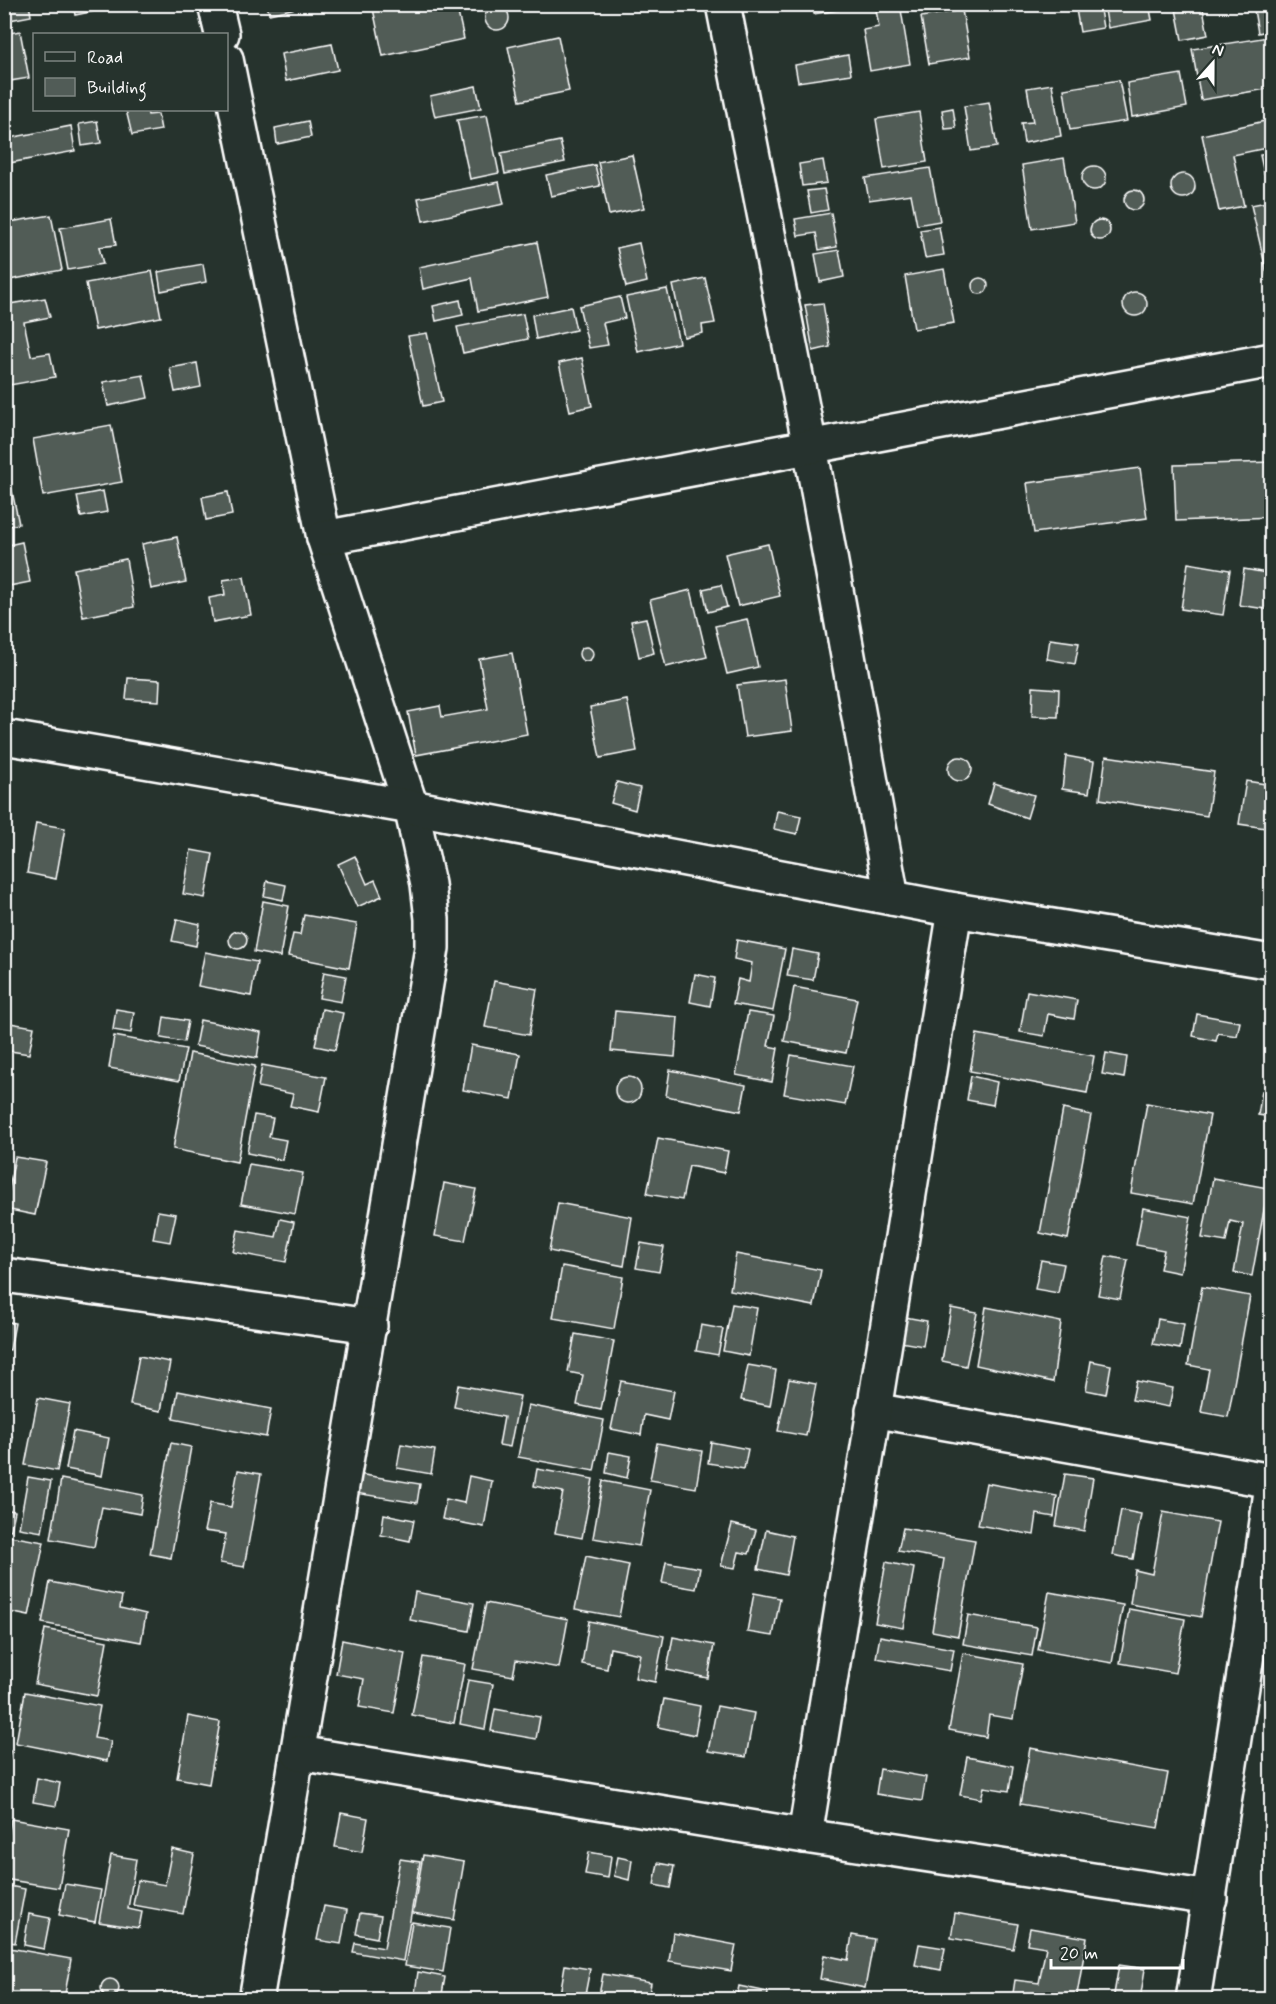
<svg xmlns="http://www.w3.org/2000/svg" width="1276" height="2004" font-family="Mynerve,sans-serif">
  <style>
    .building { fill: #515c57; stroke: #fff; stroke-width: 1.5 }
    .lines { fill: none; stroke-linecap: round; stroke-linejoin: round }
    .street-casing { stroke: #fff; stroke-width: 38 }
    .secondary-casing { stroke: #fff; stroke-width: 38 }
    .street { stroke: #26332d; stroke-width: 33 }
    .secondary { stroke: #26332d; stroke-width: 33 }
  </style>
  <rect width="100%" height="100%" fill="#26332d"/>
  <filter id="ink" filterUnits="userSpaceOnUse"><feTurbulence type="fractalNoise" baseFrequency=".0167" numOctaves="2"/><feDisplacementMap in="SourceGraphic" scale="12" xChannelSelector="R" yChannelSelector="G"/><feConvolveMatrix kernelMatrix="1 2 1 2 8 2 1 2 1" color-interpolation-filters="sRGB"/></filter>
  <g filter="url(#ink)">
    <g class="building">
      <path d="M4 4H29L31 16 4 21Z"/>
      <path d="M73 4H104L105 9 75 15Z"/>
      <path d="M267 4H301V7L269 14Z"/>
      <path d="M372 4H456L464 39 383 56Z"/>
      <path d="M813 4H838L839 10 814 14Z"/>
      <path d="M875 4H900L910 64 870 71 863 30 879 27Z"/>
      <path d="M1075 4H1099L1103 28 1080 32Z"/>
      <path d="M1104 4H1149L1152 20 1108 28Z"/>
      <path d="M1175 4H1229L1203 9 1208 35 1182 40Z"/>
      <path d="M1253 4H1272V30L1258 33Z"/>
      <circle cx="497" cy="18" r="12"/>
      <path d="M962 10 970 57 929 64 921 17Z"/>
      <path d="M20 31 29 78 4 82V34Z"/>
      <path d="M558 36 569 91 520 101 508 47Z"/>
      <path d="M1268 37 1272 59V88L1201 100 1192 49Z"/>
      <path d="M332 44 338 70 286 81 281 54Z"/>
      <path d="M848 55 851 74 798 82 795 65Z"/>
      <path d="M1181 74 1187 107 1132 117 1127 83Z"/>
      <path d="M1119 80 1127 121 1070 130 1064 89Z"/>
      <path d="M1052 84 1061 136 1024 143 1021 123 1033 122 1027 88Z"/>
      <path d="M476 86 481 108 435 117 430 96Z"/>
      <path d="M989 102 997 147 971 151 964 106Z"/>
      <path d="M953 108 956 128 945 129 942 110Z"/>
      <path d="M126 110H147L148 115 158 114 161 130 132 135Z"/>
      <path d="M919 112 927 162 884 169 876 119Z"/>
      <path d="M487 115 499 173 470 179 457 120Z"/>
      <path d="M97 121 101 143 82 146 79 124Z"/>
      <path d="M308 121 311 137 277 144 275 128Z"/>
      <path d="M1265 121 1271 147 1233 155 1244 206 1219 211 1202 135Z"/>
      <path d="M71 126 75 151 4 164V139Z"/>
      <path d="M560 141 565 162 505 174 501 153Z"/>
      <path d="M1272 153V171L1264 173 1260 155Z"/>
      <path d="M632 155 644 208 609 215 598 162Z"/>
      <path d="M1064 158 1075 222 1032 229 1022 165Z"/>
      <path d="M823 160 827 183 802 186 799 164Z"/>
      <path d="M595 165 600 186 551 196 546 175Z"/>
      <circle cx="1094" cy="178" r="12"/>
      <path d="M930 168 940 221 917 225 911 194 869 200 865 178Z"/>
      <circle cx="1183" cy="186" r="12"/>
      <path d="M499 182 504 204 423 221 418 198Z"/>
      <path d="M824 189 828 210 811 213 807 191Z"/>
      <circle cx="1134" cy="200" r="10"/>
      <path d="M1272 201V295L1251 205Z"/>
      <path d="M831 213 837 247 819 250 816 233 798 236 795 219Z"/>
      <path d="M51 215 62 270 4 281V223Z"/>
      <path d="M111 219 116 245 99 247 103 264 68 270 60 228Z"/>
      <circle cx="1100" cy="230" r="10"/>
      <path d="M939 227 944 255 925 258 920 230Z"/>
      <path d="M537 242 548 297 478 311 472 278 423 289 419 267Z"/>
      <path d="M639 243 647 282 626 287 617 248Z"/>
      <path d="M839 250 844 277 820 282 815 254Z"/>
      <path d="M203 264 206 282 161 291 158 272Z"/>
      <path d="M944 269 954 323 914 329 905 276Z"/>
      <path d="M152 271 161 317 95 330 86 283Z"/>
      <circle cx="980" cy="286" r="8"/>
      <path d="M705 278 715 323 702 325 703 333 684 337 673 285Z"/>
      <path d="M667 289 679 343 638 352 626 297Z"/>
      <circle cx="1135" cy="304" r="12"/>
      <path d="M620 297 625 318 603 323 608 345 589 348 579 306Z"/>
      <path d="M45 298 50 317 24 322 31 356 50 353 55 377 10 385 4 359V305Z"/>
      <path d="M460 300 463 315 436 321 433 306Z"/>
      <path d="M823 303 830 347 813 351 805 305Z"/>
      <path d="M571 307 576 330 536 339 532 315Z"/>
      <path d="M523 314 528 339 463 353 457 327Z"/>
      <path d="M427 333 442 402 423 406 408 336Z"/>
      <path d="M582 358 592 406 570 411 559 363Z"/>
      <path d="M197 363 201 387 175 392 170 368Z"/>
      <path d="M143 375 148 398 108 406 103 382Z"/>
      <path d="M111 425 122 482 43 496 33 439Z"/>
      <path d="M4 453 19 524 4 527Z"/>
      <path d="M1272 462V517L1176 521 1174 465Z"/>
      <path d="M1140 468 1147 518 1034 533 1027 483Z"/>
      <path d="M103 491 107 512 81 517 77 496Z"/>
      <path d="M228 492 232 515 206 520 202 497Z"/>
      <path d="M177 537 186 582 151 589 142 544Z"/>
      <path d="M22 542 30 582 4 587V546Z"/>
      <path d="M768 544 780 596 738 606 725 554Z"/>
      <path d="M126 559 134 607 83 617 74 569Z"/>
      <path d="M1188 563 1230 570 1223 615 1181 609Z"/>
      <path d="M1244 569 1272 574V610L1239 605Z"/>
      <path d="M244 577 251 615 213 622 209 598 225 595 223 580Z"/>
      <path d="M721 585 727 607 708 612 703 589Z"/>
      <path d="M691 590 707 657 666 667 650 600Z"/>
      <path d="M646 618 654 653 639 657 631 621Z"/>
      <path d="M747 619 758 667 727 674 715 626Z"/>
      <path d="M1050 639 1079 643 1075 664 1047 659Z"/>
      <circle cx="586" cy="654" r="7"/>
      <path d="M512 653 527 734 416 755 408 712 440 706 442 717 488 709 479 659Z"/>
      <path d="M128 678 160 680 159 701 126 699Z"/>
      <path d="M785 679 792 731 745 737 737 685Z"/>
      <path d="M1033 687 1059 689 1058 717 1032 716Z"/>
      <path d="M627 700 637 751 600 758 590 707Z"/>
      <path d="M1066 756 1094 761 1089 793 1062 789Z"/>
      <path d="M1106 756 1214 772 1207 816 1100 799Z"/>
      <circle cx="960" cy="769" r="12"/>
      <path d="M1246 781 1272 785V829L1239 824Z"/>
      <path d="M617 782 640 788 635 810 611 803Z"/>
      <path d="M994 783 1034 795 1027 818 988 804Z"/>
      <path d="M777 811 801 816 797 834 774 829Z"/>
      <path d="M36 823 65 828 56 879 27 873Z"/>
      <path d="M191 850 213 854 205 898 183 894Z"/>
      <path d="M355 856 367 884 375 880 382 896 357 907 338 864Z"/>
      <path d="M267 881 286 885 283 900 264 896Z"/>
      <path d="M263 901 289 906 280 957 254 952Z"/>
      <path d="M304 915 357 924 349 968 288 956 293 934 300 935Z"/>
      <path d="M177 919 200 924 196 946 172 941Z"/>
      <circle cx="238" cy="940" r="9"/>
      <path d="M737 940 785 949 773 1011 733 1004 738 979 749 982 752 963 734 959Z"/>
      <path d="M792 949 818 954 813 980 787 976Z"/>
      <path d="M205 952 257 962 251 996 198 986Z"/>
      <path d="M324 972 346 976 341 1002 319 998Z"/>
      <path d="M695 974 715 978 710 1006 690 1002Z"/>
      <path d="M494 981 537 989 529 1035 485 1027Z"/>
      <path d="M794 987 857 999 846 1053 784 1041Z"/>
      <path d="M1027 991 1077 1000 1074 1019 1048 1014 1044 1036 1020 1032Z"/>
      <path d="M116 1009 134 1012 131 1033 113 1030Z"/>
      <path d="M322 1009 343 1013 335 1050 315 1046Z"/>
      <path d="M615 1011 678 1017 675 1057 611 1051Z"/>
      <path d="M748 1012 774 1016 768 1046 778 1048 772 1082 736 1075Z"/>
      <path d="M1197 1014 1240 1022 1237 1036 1218 1033 1216 1041 1193 1036Z"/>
      <path d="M164 1017 188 1021 184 1042 161 1038Z"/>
      <path d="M200 1020 261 1032 257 1058 195 1046Z"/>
      <path d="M4 1022 34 1027 29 1054 4 1050Z"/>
      <path d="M1270 1031H1272V1057L1265 1055Z"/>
      <path d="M977 1034 1094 1056 1087 1093 970 1071Z"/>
      <path d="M114 1036 186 1049 179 1081 109 1068Z"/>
      <path d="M471 1045 520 1054 512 1099 463 1090Z"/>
      <path d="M190 1053 255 1066 237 1162 173 1149Z"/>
      <path d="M1106 1053 1127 1057 1124 1078 1102 1074Z"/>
      <path d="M791 1055 853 1066 845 1105 784 1094Z"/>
      <path d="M262 1065 326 1077 319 1112 290 1106 293 1094 258 1087Z"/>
      <path d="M670 1070 746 1085 741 1111 666 1096Z"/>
      <path d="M971 1076 997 1082 993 1105 967 1100Z"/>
      <circle cx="628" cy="1090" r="13"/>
      <path d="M1262 1091 1272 1093V1117L1258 1115Z"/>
      <path d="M1147 1103 1210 1115 1193 1204 1131 1193Z"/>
      <path d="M1063 1109 1091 1115 1068 1239 1040 1233Z"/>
      <path d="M254 1115 273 1118 269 1137 286 1140 282 1160 247 1153Z"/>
      <path d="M658 1138 728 1151 724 1173 689 1166 682 1200 647 1194Z"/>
      <path d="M15 1157 46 1162 35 1215 5 1209Z"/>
      <path d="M249 1164 303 1173 295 1214 241 1204Z"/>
      <path d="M1213 1178 1268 1188 1252 1276 1234 1273 1243 1224 1230 1221 1226 1242 1202 1238Z"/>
      <path d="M444 1183 476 1189 465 1241 435 1236Z"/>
      <path d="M1272 1186V1220L1265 1219Z"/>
      <path d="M558 1203 632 1217 624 1266 549 1251Z"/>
      <path d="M1143 1208 1191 1217 1180 1273 1160 1269 1164 1250 1136 1245Z"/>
      <path d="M158 1211 176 1214 170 1242 153 1239Z"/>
      <path d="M280 1219 294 1222 286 1262 233 1252 238 1230 276 1237Z"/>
      <path d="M641 1243 664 1247 659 1272 636 1268Z"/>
      <path d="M736 1254 821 1270 814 1306 730 1290Z"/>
      <path d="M1106 1256 1128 1260 1120 1299 1098 1295Z"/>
      <path d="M1041 1260 1064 1264 1058 1293 1035 1289Z"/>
      <path d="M562 1266 623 1277 614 1329 553 1318Z"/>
      <path d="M1202 1287 1250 1296 1228 1417 1201 1412 1209 1369 1188 1365Z"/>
      <path d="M732 1304 757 1308 749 1356 723 1351Z"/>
      <path d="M986 1307 1061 1322 1053 1382 976 1365Z"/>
      <path d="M951 1308 977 1313 966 1366 942 1361Z"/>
      <path d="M905 1317 927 1321 923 1346 900 1342Z"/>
      <path d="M1158 1319 1184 1324 1180 1349 1153 1344Z"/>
      <path d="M4 1321 15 1323 10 1350 4 1349Z"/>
      <path d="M701 1325 723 1329 718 1355 696 1351Z"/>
      <path d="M575 1334 614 1341 601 1410 577 1405 583 1375 568 1372Z"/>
      <path d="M139 1356 170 1362 161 1411 130 1405Z"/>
      <path d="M1091 1361 1111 1365 1106 1394 1086 1390Z"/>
      <path d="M748 1365 776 1370 770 1406 741 1400Z"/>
      <path d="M789 1379 816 1384 806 1436 778 1431Z"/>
      <path d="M621 1381 674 1391 668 1420 644 1415 641 1435 611 1429Z"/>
      <path d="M1136 1381 1173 1388 1169 1407 1132 1400Z"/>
      <path d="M458 1385 520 1396 510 1447 499 1445 504 1417 454 1407Z"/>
      <path d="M178 1391 271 1409 266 1437 173 1419Z"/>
      <path d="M38 1398 70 1404 57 1471 25 1465Z"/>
      <path d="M528 1405 604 1420 594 1471 518 1457Z"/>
      <path d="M73 1431 109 1438 102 1476 66 1469Z"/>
      <path d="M4 1437 13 1438 8 1465H4Z"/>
      <path d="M711 1442 748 1449 744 1469 708 1463Z"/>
      <path d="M171 1443 191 1447 171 1558 150 1554Z"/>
      <path d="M657 1443 702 1451 696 1488 650 1480Z"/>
      <path d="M401 1444 435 1450 431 1474 397 1468Z"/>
      <path d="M609 1452 631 1456 627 1478 606 1473Z"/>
      <path d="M537 1469 593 1479 582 1538 555 1533 563 1492 534 1486Z"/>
      <path d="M238 1470 261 1474 244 1567 220 1563 226 1534 204 1531 210 1503 231 1507Z"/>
      <path d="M358 1474 420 1484 417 1503 355 1493Z"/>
      <path d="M1065 1474 1093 1478 1084 1531 1056 1526Z"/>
      <path d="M469 1476 492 1481 484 1527 442 1519 446 1499 464 1503Z"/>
      <path d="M28 1477 51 1481 42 1532 19 1528Z"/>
      <path d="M61 1479 143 1495 140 1514 102 1507 94 1547 51 1539Z"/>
      <path d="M603 1481 650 1490 639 1546 593 1538Z"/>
      <path d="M986 1483 1057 1496 1054 1517 1037 1514 1034 1535 978 1525Z"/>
      <path d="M4 1509 15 1511 11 1530 4 1529Z"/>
      <path d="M1121 1510 1141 1514 1133 1559 1113 1555Z"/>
      <path d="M1163 1512 1218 1522 1201 1617 1130 1604 1135 1570 1152 1574Z"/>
      <path d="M384 1514 414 1520 410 1541 381 1535Z"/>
      <path d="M732 1524 756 1530 749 1554 739 1552 735 1568 721 1566Z"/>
      <path d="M903 1528 975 1540 958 1636 932 1631 944 1559 898 1551Z"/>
      <path d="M766 1530 793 1536 786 1575 758 1569Z"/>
      <path d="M4 1535 44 1542 29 1616 4 1611Z"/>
      <path d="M586 1556 629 1565 619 1617 575 1609Z"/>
      <path d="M666 1562 700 1568 696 1589 662 1583Z"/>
      <path d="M886 1562 914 1568 903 1628 875 1623Z"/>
      <path d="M50 1582 122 1596 120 1608 146 1614 141 1642 42 1623Z"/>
      <path d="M415 1592 474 1603 469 1631 410 1620Z"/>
      <path d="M1049 1592 1123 1605 1112 1663 1038 1650Z"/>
      <path d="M754 1593 780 1598 773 1636 747 1632Z"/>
      <path d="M486 1603 568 1619 559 1668 516 1660 513 1676 473 1669Z"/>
      <path d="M1129 1609 1185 1619 1175 1673 1120 1663Z"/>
      <path d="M968 1615 1037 1627 1032 1656 963 1644Z"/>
      <path d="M589 1621 664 1636 655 1682 635 1678 640 1654 610 1648 607 1669 582 1664Z"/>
      <path d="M45 1629 107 1641 97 1696 35 1684Z"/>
      <path d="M880 1636 954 1649 950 1671 876 1658Z"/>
      <path d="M673 1637 714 1645 708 1678 667 1670Z"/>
      <path d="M342 1640 405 1653 394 1713 359 1707 364 1679 336 1674Z"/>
      <path d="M963 1653 1023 1664 1013 1719 989 1715 986 1737 949 1730Z"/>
      <path d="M423 1657 465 1664 454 1723 412 1715Z"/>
      <path d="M468 1680 493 1684 485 1729 460 1724Z"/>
      <path d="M25 1692 100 1706 94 1738 111 1741 107 1761 16 1743Z"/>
      <path d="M664 1699 700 1706 695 1735 658 1727Z"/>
      <path d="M717 1706 754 1713 746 1757 708 1751Z"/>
      <path d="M495 1709 540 1717 536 1739 491 1731Z"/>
      <path d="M188 1716 220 1722 209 1784 177 1778Z"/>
      <path d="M1030 1748 1168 1773 1158 1828 1020 1804Z"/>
      <path d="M4 1750 10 1751 4 1786Z"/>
      <path d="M967 1757 1013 1766 1009 1791 984 1787 981 1799 960 1795Z"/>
      <path d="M880 1769 926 1777 922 1801 876 1794Z"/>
      <path d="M37 1778 60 1783 56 1806 33 1802Z"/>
      <path d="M341 1813 368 1818 362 1852 335 1847Z"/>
      <path d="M11 1819 69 1829 59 1888 4 1879V1859Z"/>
      <path d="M172 1849 194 1854 183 1914 133 1905 138 1880 165 1885Z"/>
      <path d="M589 1852 611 1856 608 1878 585 1874Z"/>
      <path d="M111 1855 136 1859 128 1909 142 1912 139 1928 99 1922Z"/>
      <path d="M423 1855 464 1862 454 1920 413 1913Z"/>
      <path d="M618 1857 632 1860 629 1880 614 1876Z"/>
      <path d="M400 1859 420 1862 403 1961 353 1952 355 1943 384 1948Z"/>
      <path d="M658 1863 674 1866 670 1888 654 1885Z"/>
      <path d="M65 1884 101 1890 95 1922 59 1915Z"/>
      <path d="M4 1885 25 1889 15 1943 4 1941Z"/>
      <path d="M324 1906 347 1910 341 1944 317 1940Z"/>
      <path d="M360 1913 381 1916 377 1938 356 1934Z"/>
      <path d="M955 1913 1018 1924 1013 1949 951 1938Z"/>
      <path d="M29 1914 50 1918 44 1949 24 1945Z"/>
      <path d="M412 1922 450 1928 443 1972 405 1966Z"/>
      <path d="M1030 1928 1087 1938 1076 2000H1012L1015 1980 1039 1983 1046 1947 1027 1944Z"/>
      <path d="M673 1933 736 1945 731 1971 669 1961Z"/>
      <path d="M852 1935 874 1939 865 1988 820 1979 824 1955 848 1960Z"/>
      <path d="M919 1944 945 1948 941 1970 915 1965Z"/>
      <path d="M4 1947 71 1959 64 2000H32L4 1995Z"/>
      <path d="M565 1965 590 1969 584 2000H559Z"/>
      <path d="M1119 1965 1145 1969 1140 2000H1113Z"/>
      <path d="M418 1972 445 1977 441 2000H414Z"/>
      <path d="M603 1974 651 1983 648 2000H598Z"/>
      <circle cx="110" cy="1988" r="9"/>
      <path d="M739 1986 768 1992 767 2000H736Z"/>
      <path d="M703 1991 726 1995V2000H701Z"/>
    </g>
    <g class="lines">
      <g class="street-casing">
        <g id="street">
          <path d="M215 4 222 34"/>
          <path d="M723 4 810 447 892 898"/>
          <path d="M226 59 324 538 411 807 428 884 432 919V948L256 2000"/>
          <path d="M324 538 1272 360"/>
          <path d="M4 1275 370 1326"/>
          <path d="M873 1410 1272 1481"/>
          <path d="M299 1753 805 1836 1210 1898"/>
          <path d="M805 1836 955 910"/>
          <path d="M1193 2000 1260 1572 1272 1484"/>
        </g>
      </g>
      <g class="secondary-casing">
        <path id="secondary" d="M4 737 411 807 955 910 1272 962"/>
      </g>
      <use href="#street" class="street"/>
      <use href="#secondary" class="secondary"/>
    </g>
  </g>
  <rect width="1276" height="2004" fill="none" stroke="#26332d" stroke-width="24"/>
  <rect x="12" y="12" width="1252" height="1980" fill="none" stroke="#fff" stroke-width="2" filter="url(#ink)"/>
  <rect x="33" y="33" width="195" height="78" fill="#26332d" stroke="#7d8581" stroke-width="1.5"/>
  <rect x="45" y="52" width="30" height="9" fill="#26332d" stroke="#7d8581" stroke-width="1.5"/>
  <text x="87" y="63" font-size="18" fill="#ffffff">Road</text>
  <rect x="45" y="78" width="30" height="18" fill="#515c57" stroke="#7d8581" stroke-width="1.5"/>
  <text x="87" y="93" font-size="18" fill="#ffffff">Building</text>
  <g transform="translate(1213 63) rotate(21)" stroke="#26332d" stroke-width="4.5" paint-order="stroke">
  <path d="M0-4.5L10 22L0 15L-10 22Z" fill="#ffffff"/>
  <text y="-9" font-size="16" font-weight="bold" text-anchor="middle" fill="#ffffff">N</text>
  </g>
  <path d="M1051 1959v9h132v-9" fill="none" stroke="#ffffff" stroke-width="3"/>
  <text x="1060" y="1959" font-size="18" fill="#ffffff" stroke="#26332d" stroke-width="4.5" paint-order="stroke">20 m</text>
</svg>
